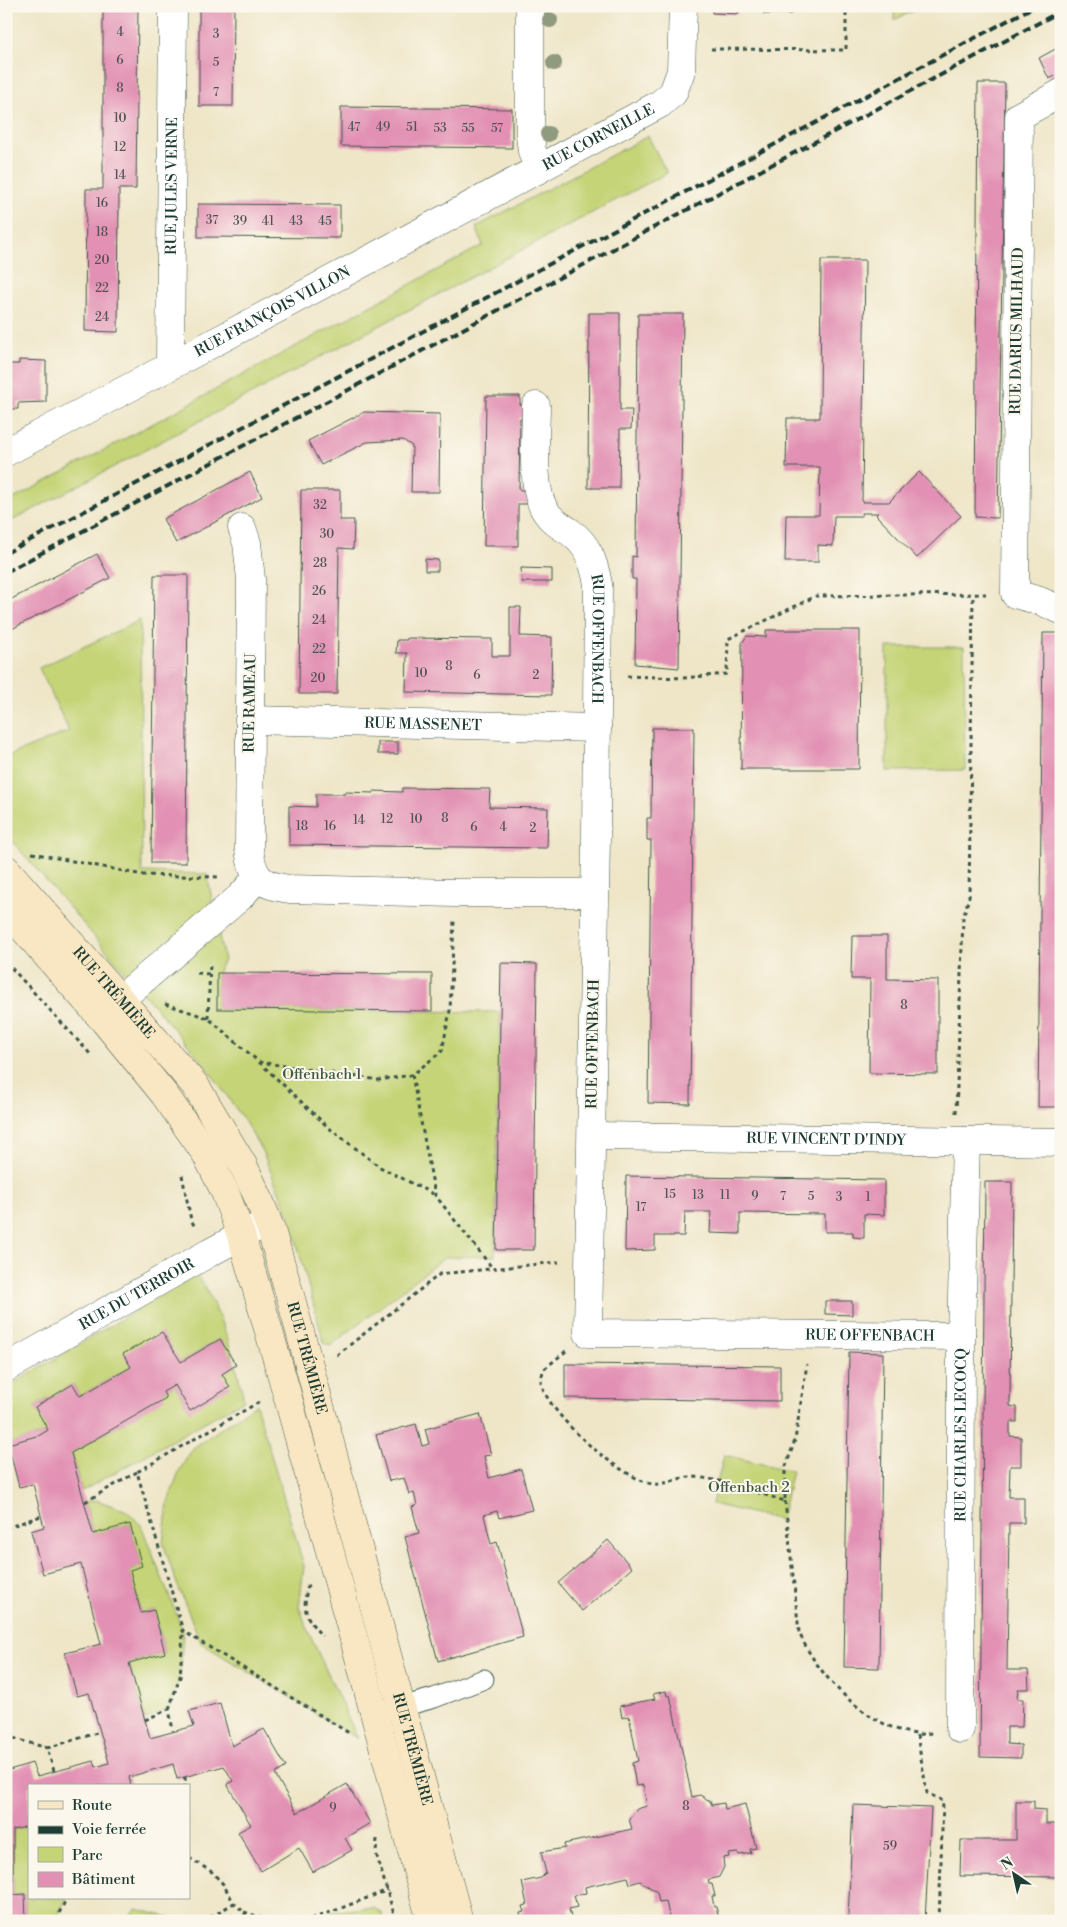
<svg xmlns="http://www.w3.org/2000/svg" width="1067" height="1927" font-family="'Libre Bodoni',serif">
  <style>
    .green { fill: #c5d477; stroke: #728856 }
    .building { fill: #e291b4 }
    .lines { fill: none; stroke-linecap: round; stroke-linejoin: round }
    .service-casing { stroke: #3e564a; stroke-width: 21 }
    .minor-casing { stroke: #3e564a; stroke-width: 29 }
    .secondary-casing { stroke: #3e564a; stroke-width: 29 }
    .path { stroke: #3e564a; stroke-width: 3; stroke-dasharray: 4 4; stroke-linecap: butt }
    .service { stroke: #fff; stroke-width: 19 }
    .minor { stroke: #fff; stroke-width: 28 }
    .secondary { stroke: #f9e7c3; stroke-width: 28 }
    .rail { stroke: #1f3d34; stroke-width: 4; stroke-dasharray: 8 4; stroke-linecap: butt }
    .tree { fill: #8f9a7e }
    .labels { text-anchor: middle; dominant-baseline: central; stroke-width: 4; stroke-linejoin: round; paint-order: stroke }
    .number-label { font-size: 12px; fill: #505254 }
    .street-label { font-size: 15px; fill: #1f3d34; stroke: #fbf7ec }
    .park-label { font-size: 15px; fill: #405b41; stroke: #fbf7ec }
  </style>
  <rect width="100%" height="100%" fill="#fbf7ec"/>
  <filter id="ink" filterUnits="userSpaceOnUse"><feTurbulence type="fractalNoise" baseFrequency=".02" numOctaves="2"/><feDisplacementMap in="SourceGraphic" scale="10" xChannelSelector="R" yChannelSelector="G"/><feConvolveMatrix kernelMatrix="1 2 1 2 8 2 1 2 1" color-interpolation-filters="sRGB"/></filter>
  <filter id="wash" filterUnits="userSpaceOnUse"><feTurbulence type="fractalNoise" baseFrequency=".0096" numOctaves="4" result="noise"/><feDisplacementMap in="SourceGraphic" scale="20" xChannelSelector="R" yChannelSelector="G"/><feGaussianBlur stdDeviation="1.12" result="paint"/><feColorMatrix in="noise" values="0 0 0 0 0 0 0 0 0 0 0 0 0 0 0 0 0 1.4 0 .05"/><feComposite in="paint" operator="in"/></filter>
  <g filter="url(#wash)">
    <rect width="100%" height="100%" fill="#efe6c8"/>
    <g class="green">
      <path d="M894 6H924L894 20Z"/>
      <path d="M648 136 667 173 6 524V503L483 245 476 227Z"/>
      <path d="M140 620 142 872 207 874 224 960 217 973V1009L500 1012 495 1256 445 1257 330 1346 324 1343 289 1215 262 1151 244 1120 205 1065 6 834V757L69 731 39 668Z"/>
      <path d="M887 647H964L965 770 887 771Z"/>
      <path d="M197 1274C214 1302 227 1331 234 1363L220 1339 181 1362 131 1367 80 1396 73 1384 35 1407 48 1430 40 1435 6 1445V1388Z"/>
      <path d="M236 1365 244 1400 82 1491 71 1453 165 1398 163 1392 175 1385 190 1411 222 1374Z"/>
      <path d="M256 1404 304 1566 299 1607 309 1633 358 1739 201 1643 177 1584 163 1543 168 1502 179 1471 193 1448Z"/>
      <path d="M724 1455 792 1471 781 1520 712 1504Z"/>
      <path d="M96 1500 127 1511 141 1525 183 1631 180 1677 169 1709 145 1720 129 1663 165 1653 154 1610 141 1613 130 1570 142 1566 130 1524 93 1534 85 1502Z"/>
      <path d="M29 1826V1898H67L59 1913 58 1921H26L25 1895H13V1830Z"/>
      <path d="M364 1908H374L382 1913 384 1921H304L331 1912Z"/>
      <path d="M136 1909 185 1921H126Z"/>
    </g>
    <g id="blocks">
      <g class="building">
        <path d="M103 6H138L136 189H119L118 332 85 331 86 189H103Z"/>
        <path d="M199 6H234L233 106H199Z"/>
        <path d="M712 6H738V14L712 13Z"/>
        <rect x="764" y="6" width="27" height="8"/>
        <path d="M1061 46V73L1049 79 1039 58Z"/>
        <path d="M978 83H1005L998 518 975 517Z"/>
        <path d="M341 107 512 109V148L341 146Z"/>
        <path d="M198 204 340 205V238L198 237Z"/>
        <path d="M821 260H865L862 502H889L919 472 961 516 917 558 876 515 878 513H862V516H834L833 546 818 545V562H785L786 515H819L820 467H786L787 418H820Z"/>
        <path d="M589 313H620V410H632L631 429H620L619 488H588Z"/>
        <path d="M638 314H683L679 668 635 664 636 579H632V556L636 557Z"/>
        <path d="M19 360 46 361V402L18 403V409H6V364H19Z"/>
        <path d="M486 396H520V405L528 404V418H520L519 490H527L528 504H518V546H484Z"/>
        <path d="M364 412 440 414 439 492H411L412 446 403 440 367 442 321 465 308 441Z"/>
        <path d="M250 472 262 497 176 543 163 519Z"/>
        <path d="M301 490H340V520H354L353 549 339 548 337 694H299Z"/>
        <path d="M97 554 110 578 6 632V602Z"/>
        <path d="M425 559 438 560V571H425Z"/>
        <path d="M521 568 552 569V582H522Z"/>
        <path d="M154 575H188L186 863H151Z"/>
        <path d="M510 607H521L520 636 552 637 551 695 406 692 407 653H396L397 640H407V638L492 639V656H510Z"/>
        <path d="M766 630H860L859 769H741L742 643 747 636 766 637Z"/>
        <path d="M1043 633H1061V1107H1038Z"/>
        <path d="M652 728H694L690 1104 648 1103 651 840H647V818H651Z"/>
        <rect x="378" y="742" width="20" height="12"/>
        <path d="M402 788 490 789 489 807 548 808 547 848 289 845V806L316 807V794H345V792L374 793 373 791 402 792Z"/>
        <path d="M852 936H887V979L938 980V1074L869 1073 870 979H851Z"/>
        <path d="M501 963 537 964 534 1250H496Z"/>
        <path d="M217 973 432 974V1011L217 1009Z"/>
        <path d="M626 1176 884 1180V1215L864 1214V1238L853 1237V1232H825V1214L740 1213V1234L710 1233 711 1212H685L684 1236H655V1250L625 1251Z"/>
        <path d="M985 1182H1012L1010 1400V1406L1017 1407V1422H1010V1436L1021 1437V1466H1010L1009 1497H1024V1523H1009L1007 1670H1028L1029 1689H1018L1017 1699H1023L1022 1727H1007V1744L1021 1745V1758L980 1757Z"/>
        <path d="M825 1301H852V1315L825 1314Z"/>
        <path d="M162 1332 181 1362 220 1339 236 1365 222 1374 230 1387 190 1411 175 1385 163 1392 166 1398 71 1453 93 1534 130 1524 142 1566 130 1570 141 1613 154 1610 165 1653 129 1663 150 1738 194 1726 189 1711 220 1703 232 1746 264 1729 286 1767 275 1774 297 1813 347 1784 370 1823 345 1838 352 1850 313 1872 299 1848 261 1871 238 1832 251 1825 227 1784 233 1781 224 1766 177 1779 173 1764 129 1777 131 1786H29V1826L13 1830V1895L25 1894 26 1921H6V1771L32 1763 37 1776 94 1761 96 1767 109 1763 89 1693 77 1696 65 1653 101 1644 81 1564 43 1574 31 1531 44 1527 33 1484 19 1487 8 1444 40 1435 48 1430 35 1407 73 1384 80 1396 131 1367 123 1354Z"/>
        <path d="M849 1352 883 1353 879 1668 844 1667Z"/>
        <path d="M565 1364 780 1366V1401L565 1398Z"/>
        <path d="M480 1414 491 1455 484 1456 489 1478 521 1469 532 1510 499 1518 497 1511 484 1515 491 1544 497 1542 523 1637 438 1661 405 1537 419 1533 412 1507 417 1505 414 1493 409 1494 404 1478 389 1481 376 1435 416 1424 422 1446 429 1444 425 1429Z"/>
        <path d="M608 1540 632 1568 582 1611 558 1583Z"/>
        <path d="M666 1691 667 1696 670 1695 692 1797 700 1795 710 1801 712 1805 724 1803 725 1809 745 1804 756 1848 750 1849 751 1853 739 1855 738 1853 728 1854 729 1857 723 1858 724 1867 719 1877 708 1880 709 1884H712L715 1896H712L714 1907H716L719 1918 716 1921H670L666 1901 659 1902 657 1892 640 1881 630 1884 628 1877 585 1887 586 1893 574 1895 577 1907 569 1909 572 1921H522L520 1913 524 1912 522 1906 527 1905 522 1882 541 1878 546 1873 541 1852 565 1848 564 1844 632 1829 629 1819 637 1809 647 1806 643 1785 636 1786 632 1763 638 1761 629 1716 622 1718 620 1706 655 1699 653 1694Z"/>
        <path d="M1016 1801H1034V1809L1046 1810V1824H1061V1877L960 1876 961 1840H1016Z"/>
        <path d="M853 1805 931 1808 925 1921H848Z"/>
      </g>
    </g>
  </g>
  <g filter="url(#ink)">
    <use href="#blocks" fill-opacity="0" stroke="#3e564a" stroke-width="1"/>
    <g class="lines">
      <g class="service-casing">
        <path id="service" d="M390 1710 434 1698 484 1679"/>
      </g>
      <g class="minor-casing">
        <g id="minor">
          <path d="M530 6V135L532 151 538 170"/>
          <path d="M1061 93 1019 116 1015 594 1040 601 1061 610"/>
          <path id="s1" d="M170 366 173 6"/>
          <path id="s2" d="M536 406C536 434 530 489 546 512 552 521 561 526 570 532 588 544 594 563 598 584L596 837 588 1333 961 1336"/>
          <path id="s3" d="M6 452 144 380 660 104 673 93 681 71 683 6"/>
          <path d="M242 528 247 543 251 579 249 849C253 878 260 885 289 889L455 893H594"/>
          <path id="s4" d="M249 720 597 728"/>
          <path d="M103 1014 240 897 257 878"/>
          <path id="s5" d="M592 1136 1061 1142"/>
          <path id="s6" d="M6 1368 209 1253 267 1222"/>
          <path id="s7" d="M960 1729 961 1336 966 1141"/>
        </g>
      </g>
      <g class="secondary-casing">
        <g id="secondary">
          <path id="s8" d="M6 869 195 1085 243 1165 259 1199 271 1230 292 1302 459 1921"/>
          <path d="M6 909 105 1022 164 1094 206 1154 225 1192 241 1235 285 1387 431 1921"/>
        </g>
      </g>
      <g class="path">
        <path d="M711 49 846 50V6"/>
        <path d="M627 676 683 678 727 674 728 639 816 596 986 594"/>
        <path d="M32 853 143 875 219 877"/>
        <path d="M6 962 92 1056"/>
        <path d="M197 973 209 974"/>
        <path d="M165 1004 208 1018 259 1062 379 1080 412 1075 442 1051 450 1011 454 921"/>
        <path d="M208 1018 210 962"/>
        <path d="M259 1062 329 1128 380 1167 435 1195"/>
        <path d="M412 1075 435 1195 493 1269"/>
        <path d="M956 1113 963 918 969 897 973 594"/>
        <path d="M182 1175 191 1220 195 1227"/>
        <path d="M566 1351 543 1370C543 1373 541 1378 541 1381 545 1413 621 1478 652 1484 664 1486 678 1477 690 1477 718 1477 757 1493 785 1501V1469L795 1440 807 1364"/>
        <path d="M337 1355 440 1274 559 1262"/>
        <path d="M259 1402 137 1472 183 1631 349 1733"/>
        <path d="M785 1501 799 1632C816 1675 869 1729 917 1734 922 1735 928 1733 932 1733"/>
        <path d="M85 1502 137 1472"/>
        <path d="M6 1528 41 1516"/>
        <path d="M308 1585C302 1610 305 1617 322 1636"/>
        <path d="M169 1709 180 1677 183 1632"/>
        <path d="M145 1720 169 1709 173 1731"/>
        <path d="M917 1735 927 1793 943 1801 939 1921"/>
        <path d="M6 1736 47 1748"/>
        <path d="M54 1771 47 1748 100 1732"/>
        <path d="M185 1777V1786"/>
        <path d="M377 1839 376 1853 396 1921"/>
        <path d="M189 1858 212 1872 223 1884 234 1903 244 1912 247 1921"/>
        <path d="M244 1912 271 1921"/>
        <path d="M58 1921 59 1913 67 1898"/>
        <path d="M204 1921 234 1903"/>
        <path d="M304 1921 331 1912 388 1890"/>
      </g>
      <use href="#service" class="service"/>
      <use href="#minor" class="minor"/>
      <use href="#secondary" class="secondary"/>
      <g class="rail">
        <path d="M6 553 1035 6"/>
        <path d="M6 572 1061 11"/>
      </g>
    </g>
    <g class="tree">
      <circle cx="550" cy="20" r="8"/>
      <circle cx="554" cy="63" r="8"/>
      <circle cx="548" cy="134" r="8"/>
    </g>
  </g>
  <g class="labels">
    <g class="number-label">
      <text x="120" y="32">4</text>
      <text x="216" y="34">3</text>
      <text x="120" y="60">6</text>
      <text x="216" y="62">5</text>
      <text x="120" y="88">8</text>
      <text x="216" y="92">7</text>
      <text x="120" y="118">10</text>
      <text x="354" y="127">47</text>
      <text x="383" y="127">49</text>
      <text x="412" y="127">51</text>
      <text x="440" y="128">53</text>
      <text x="468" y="128">55</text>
      <text x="497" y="128">57</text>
      <text x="120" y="147">12</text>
      <text x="120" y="175">14</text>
      <text x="102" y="203">16</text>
      <text x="212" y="220">37</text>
      <text x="240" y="221">39</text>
      <text x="268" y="221">41</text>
      <text x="296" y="221">43</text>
      <text x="325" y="221">45</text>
      <text x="102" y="232">18</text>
      <text x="102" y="260">20</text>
      <text x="102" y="288">22</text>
      <text x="102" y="317">24</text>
      <text x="320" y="505">32</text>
      <text x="327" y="534">30</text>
      <text x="320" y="563">28</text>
      <text x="319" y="591">26</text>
      <text x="319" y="620">24</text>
      <text x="319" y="649">22</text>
      <text x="449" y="666">8</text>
      <text x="421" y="673">10</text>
      <text x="477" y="675">6</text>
      <text x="536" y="675">2</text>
      <text x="318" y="678">20</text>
      <text x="445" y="818">8</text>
      <text x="387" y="819">12</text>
      <text x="416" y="819">10</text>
      <text x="359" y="820">14</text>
      <text x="302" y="826">18</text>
      <text x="330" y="826">16</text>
      <text x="474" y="827">6</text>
      <text x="503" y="827">4</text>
      <text x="533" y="828">2</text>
      <text x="904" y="1005">8</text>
      <text x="670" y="1194">15</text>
      <text x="698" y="1195">13</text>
      <text x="725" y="1195">11</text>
      <text x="755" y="1196">9</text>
      <text x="783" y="1196">7</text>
      <text x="811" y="1196">5</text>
      <text x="839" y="1197">3</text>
      <text x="868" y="1197">1</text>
      <text x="641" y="1207">17</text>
      <text x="686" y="1806">8</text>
      <text x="333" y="1808">9</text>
      <text x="890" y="1846">59</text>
    </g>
    <g class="street-label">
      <text stroke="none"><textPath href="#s3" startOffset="671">RUE CORNEILLE</textPath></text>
      <text stroke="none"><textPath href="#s1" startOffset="180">RUE JULES VERNE</textPath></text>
      <text stroke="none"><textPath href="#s3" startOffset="301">RUE FRANÇOIS VILLON</textPath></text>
      <text transform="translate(1017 331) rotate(-89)">RUE DARIUS MILHAUD</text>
      <text stroke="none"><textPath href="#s2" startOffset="255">RUE OFFENBACH</textPath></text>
      <text transform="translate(250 703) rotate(-89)">RUE RAMEAU</text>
      <text stroke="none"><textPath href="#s4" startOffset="174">RUE MASSENET</textPath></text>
      <text stroke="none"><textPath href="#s8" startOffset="164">RUE TRÉMIÈRE</textPath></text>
      <text transform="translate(593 1044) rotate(-89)">RUE OFFENBACH</text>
      <text stroke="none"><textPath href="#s5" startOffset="234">RUE VINCENT D'INDY</textPath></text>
      <text stroke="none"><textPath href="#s6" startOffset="150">RUE DU TERROIR</textPath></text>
      <text stroke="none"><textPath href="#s2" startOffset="1231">RUE OFFENBACH</textPath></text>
      <text stroke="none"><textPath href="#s8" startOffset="584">RUE TRÉMIÈRE</textPath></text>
      <text stroke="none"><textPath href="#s7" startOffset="294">RUE CHARLES LECOCQ</textPath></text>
      <text stroke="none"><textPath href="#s8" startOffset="989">RUE TRÉMIÈRE</textPath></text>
    </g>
    <g class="park-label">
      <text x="322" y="1074">Offenbach 1</text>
      <text x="749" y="1487">Offenbach 2</text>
    </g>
  </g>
  <rect width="1067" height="1927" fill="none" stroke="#fbf7ec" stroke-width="25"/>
  <rect x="28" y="1784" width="162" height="115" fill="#fbf7ec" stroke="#a3ada2"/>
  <rect x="38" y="1801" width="25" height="8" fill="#f9e7c3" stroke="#a3ada2"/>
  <text x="72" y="1810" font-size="15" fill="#1f3d34">Route</text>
  <rect x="38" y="1826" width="25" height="8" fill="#1f3d34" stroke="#a3ada2"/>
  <text x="72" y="1834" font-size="15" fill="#1f3d34">Voie ferrée</text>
  <rect x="38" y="1847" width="25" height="15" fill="#c5d477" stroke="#a3ada2"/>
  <text x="72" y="1860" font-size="15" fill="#1f3d34">Parc</text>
  <rect x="38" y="1872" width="25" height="15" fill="#e291b4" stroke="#a3ada2"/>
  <text x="72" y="1884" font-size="15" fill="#1f3d34">Bâtiment</text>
  <g transform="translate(1014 1874) rotate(326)" stroke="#fbf7ec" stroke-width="4" paint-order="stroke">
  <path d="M0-4L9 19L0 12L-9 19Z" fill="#1f3d34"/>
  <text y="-8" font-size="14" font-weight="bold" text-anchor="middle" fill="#1f3d34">N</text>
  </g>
</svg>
